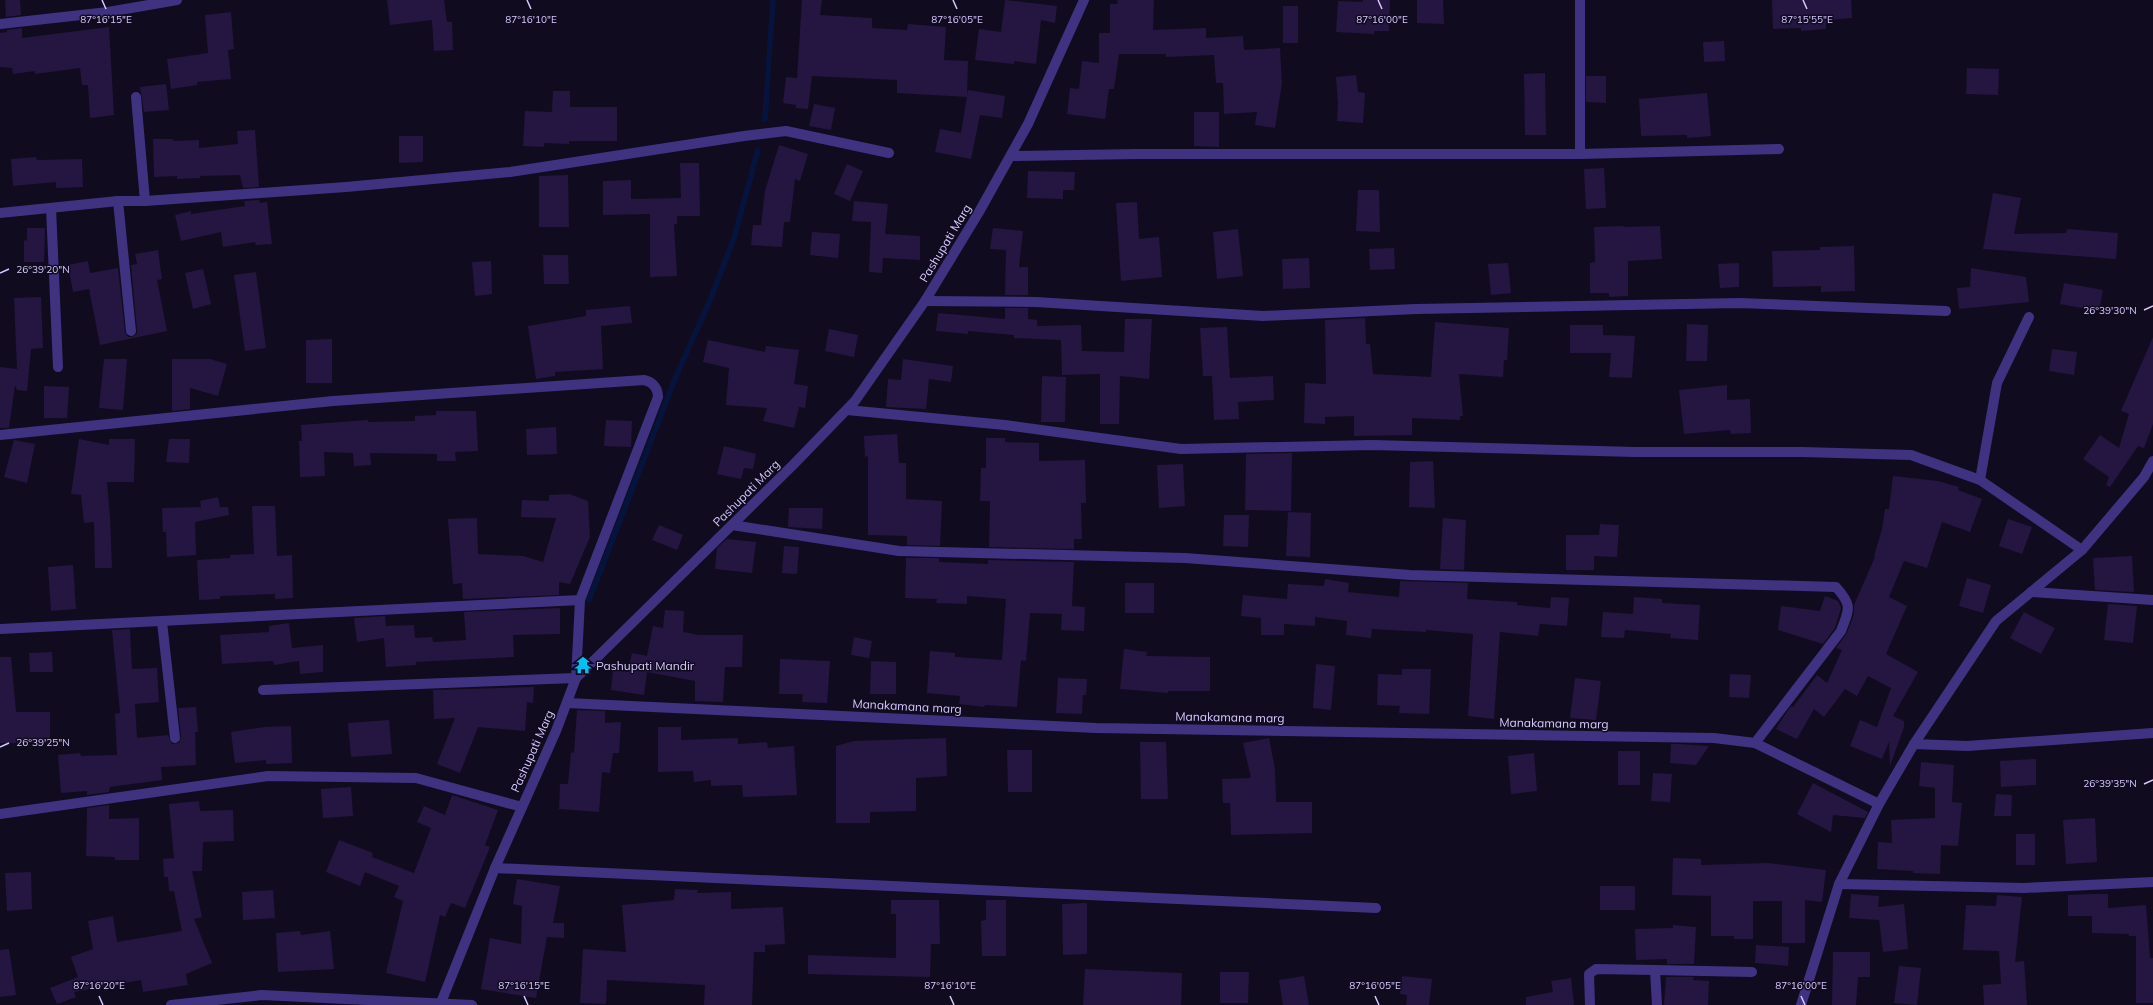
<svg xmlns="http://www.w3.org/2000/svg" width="2153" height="1005" font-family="Mulish,sans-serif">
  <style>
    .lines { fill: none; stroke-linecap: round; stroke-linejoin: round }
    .stream { stroke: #06143d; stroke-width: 5.5 }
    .building { fill: #241641 }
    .minor { stroke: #3f3381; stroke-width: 10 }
    .ticks { fill: none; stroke: #d6c9ff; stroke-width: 1.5 }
    .labels { text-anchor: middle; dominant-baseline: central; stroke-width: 3; stroke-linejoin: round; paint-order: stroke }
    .street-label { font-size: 12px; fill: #d6c9ff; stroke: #110b1f }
    .poi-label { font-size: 12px; fill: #d6c9ff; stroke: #110b1f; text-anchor: start }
    .ticks-label { font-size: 10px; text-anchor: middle; fill: #d6c9ff; stroke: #110b1f; stroke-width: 3; stroke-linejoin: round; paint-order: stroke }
  </style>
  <rect width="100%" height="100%" fill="#110b1f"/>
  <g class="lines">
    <g class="stream">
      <path d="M765 119 773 0"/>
      <path d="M589 600 677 374 711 298 734 238 758 150"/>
    </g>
  </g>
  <g class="building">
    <path d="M5 0H20L21 15 6 17Z"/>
    <path d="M387 0H444L447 22H452L453 50 434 51 432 20 390 25Z"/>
    <path d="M802 0H822L820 15 872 18V28L907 30 908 24 946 27 944 60 968 61 967 97 897 93V80L812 76 808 109 796 108V105L783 103 786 77 797 78Z"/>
    <path d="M1005 0 1057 6 1055 23 1041 20 1036 64 1014 61V64L975 60 979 29 1001 32Z"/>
    <path d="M1117 0H1154L1153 30 1206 28V38L1243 36 1244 50 1280 48 1282 83 1275 128 1255 125 1257 112 1224 114 1223 83H1216L1214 55 1166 57V54H1119L1114 89H1109L1105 119 1067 114 1070 88 1079 89 1082 61 1099 63V33H1110V4H1118Z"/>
    <path d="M1363 0H1390L1389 31H1374V34L1336 32 1338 1 1363 2Z"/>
    <path d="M1417 0H1443L1444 24 1417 23Z"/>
    <path d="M1772 0H1851L1852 18 1826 20V29L1801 31V28L1773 29Z"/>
    <rect x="1283" y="6" width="15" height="37"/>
    <path d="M231 12 234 49 228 50 231 79 197 82V85L171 89 167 59 208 53 205 15Z"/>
    <path d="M109 27 114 115 90 118 88 85H82L80 68 35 74V71L13 74 12 68 0 67V33L7 32V30L22 28V38Z"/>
    <path d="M1724 41 1725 61 1704 62 1703 42Z"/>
    <path d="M1967 68 1999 69 1998 95 1966 94Z"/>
    <path d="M1545 73 1546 135H1525L1524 74Z"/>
    <path d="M1356 75 1358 92 1365 93 1363 123 1337 121 1338 104 1336 77Z"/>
    <path d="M1586 76H1606V103L1586 102Z"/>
    <path d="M166 84 169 110 144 112 140 87Z"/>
    <path d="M968 90 1005 96 1002 118 980 115 971 159 935 152 940 129 961 133Z"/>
    <path d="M553 91H570V107H617V141H569V144L544 143V147L523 146 525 111 552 112Z"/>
    <path d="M1707 93 1711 136 1687 138V135L1641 136 1639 99Z"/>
    <path d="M814 104 835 108 831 130 809 126Z"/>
    <path d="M1194 112H1219V147L1194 146Z"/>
    <path d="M255 130 259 187 243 188 240 175 200 176V178L177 179V176L154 177 153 139H173V141L199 140V148L238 144 237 131Z"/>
    <path d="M399 136H423V162L399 163Z"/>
    <path d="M779 145 808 154 800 181 795 179 790 222H784L782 247 751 245 753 225H761L765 191Z"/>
    <path d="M36 157 37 160 82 159 83 187 56 188V182L13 186 11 159Z"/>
    <path d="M680 163H699L700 216H677V224H674L677 276 650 277V214L603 215V181L631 180V199L681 198Z"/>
    <path d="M847 164 863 171 850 201 834 194Z"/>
    <path d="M1604 168 1606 208 1586 209 1584 169Z"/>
    <path d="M1028 171 1075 172 1074 190H1063V199L1027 198Z"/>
    <path d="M568 175 569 227H539V176Z"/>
    <path d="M1358 190H1379L1380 232 1356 231Z"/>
    <path d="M1993 193 2021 198 2014 234 2066 233 2067 229 2118 233 2116 259 1983 249Z"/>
    <path d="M259 200 260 203 267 202 272 244 256 245 255 242 223 247 221 232 181 241 175 215 191 211V214L245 206 244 201Z"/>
    <path d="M854 201 888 204 885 234 920 236V260L883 258 882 273 869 272 871 222 852 221Z"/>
    <path d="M1137 202 1139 239 1159 237 1162 277 1121 281 1116 203Z"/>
    <path d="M1624 226V227L1660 226 1662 259 1628 261V296L1609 297V293H1590V263L1595 262 1594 227Z"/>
    <path d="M27 228H45L44 262H24V240L27 241Z"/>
    <path d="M993 228 1023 231 1019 267H1028V295H1005L1006 250 990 249Z"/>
    <path d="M1238 229 1243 276 1217 279 1213 232Z"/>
    <path d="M812 232 840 234 838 258 810 255Z"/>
    <path d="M1854 246 1855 291 1821 292V286L1773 287 1772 251 1820 250V247Z"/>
    <path d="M1394 248 1395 269 1370 270 1369 249Z"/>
    <path d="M158 250 162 279 157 280 167 331 100 345 89 289 73 292 68 265 88 261 90 273 118 268 125 332 128 337H132L137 334V330L131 265 137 264 135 254Z"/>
    <path d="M543 255H568L569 284H544Z"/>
    <path d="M1309 258 1310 288 1283 289 1282 259Z"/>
    <path d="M491 261 492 294 475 296 472 262Z"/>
    <path d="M1508 263 1511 293 1491 295 1488 264Z"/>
    <path d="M1739 263V287L1720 288 1718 264Z"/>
    <path d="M1971 268 2026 277 2029 302 1959 309 1957 288 1970 287Z"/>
    <path d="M203 269 211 304 193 309 185 273Z"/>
    <path d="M256 272 266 348 245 351 234 275Z"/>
    <path d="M2064 283 2103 290 2099 311 2060 304Z"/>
    <path d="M41 297 43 348 31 349 27 391 17 390 15 385 9 428H0V367L17 369 14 298Z"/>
    <path d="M630 306 632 323 601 326 603 369 555 372V376L536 379 528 326 586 316V310Z"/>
    <path d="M1005 308H1028V319L1037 320V326L1081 325 1082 351 1124 352 1125 319H1152L1149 379 1120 376 1119 424H1100V374L1062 375 1061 340 1014 338V335L968 331V334L936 331 938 313 1005 319Z"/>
    <path d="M1365 318 1366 344H1370L1373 374 1431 377 1435 322 1509 328 1507 360H1504L1503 377 1459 374 1463 416H1460V420L1412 418V435L1354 436V416L1325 417V424L1304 423 1305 383 1326 384 1325 320Z"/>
    <path d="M1687 324 1708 325 1707 361H1686Z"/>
    <path d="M1570 325H1603V335L1635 336 1632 378 1609 377 1611 353H1570Z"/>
    <path d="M1227 327 1230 378 1273 376 1274 400 1238 402 1239 419 1214 420 1212 376H1203L1200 328Z"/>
    <path d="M829 329 858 335 854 357 825 351Z"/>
    <path d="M2153 337V424L2144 448 2138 446 2110 487 2106 485 2109 477 2083 459 2100 435 2119 448 2129 414 2121 411Z"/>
    <path d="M332 339V383H306V340Z"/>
    <path d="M708 340 765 352 766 346 799 350 794 384 808 386 805 408 799 407 794 428 763 421 767 408 726 405 729 368 703 362Z"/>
    <path d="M2052 349 2077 352 2074 375 2049 371Z"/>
    <path d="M104 359H127L123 410 99 408Z"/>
    <path d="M172 359H210L227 364 218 396 190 388V409L172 411Z"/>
    <path d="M903 359 953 366 951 382 929 379 926 409 886 407 888 379 901 380Z"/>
    <path d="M1042 376 1066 377 1065 422H1041Z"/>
    <path d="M1727 385V400L1750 399 1751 433 1731 434 1730 430 1684 434 1679 390Z"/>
    <path d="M44 386 69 387 67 418H44Z"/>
    <path d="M436 411H476L478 451 455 452 456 461H437V454L370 453 371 465 354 466 353 453 324 452 325 476 300 477 299 441H302L301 425 368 420V422L415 421V416L436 415Z"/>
    <path d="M606 420 632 421 631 447 604 446Z"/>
    <path d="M556 427 557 454 527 455 526 429Z"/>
    <path d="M897 434 899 463H906V499L942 501 940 546 907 545V536L868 535V456L865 457 864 436Z"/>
    <path d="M986 438H1005V442L1039 443V461L1085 460 1086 503H1081L1082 539H1074V549L989 547 990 501H980L981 468H986Z"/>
    <path d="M79 439 109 445V439H135L134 482H107L110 518 112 568H95L94 522 84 523 81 495 71 494Z"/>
    <path d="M169 439H190L189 463 166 462Z"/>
    <path d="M14 440 35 444 27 483 4 477Z"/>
    <path d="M724 446 756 454 753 469 744 468 741 479 717 474Z"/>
    <path d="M1292 453 1291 511 1245 510 1246 454Z"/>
    <path d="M1433 461 1435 508 1409 507 1410 462Z"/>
    <path d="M1183 464 1185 506 1159 508 1157 465Z"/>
    <path d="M1893 476 1938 481 1959 487 1958 490 1982 499 1970 532 1942 522 1927 568 1904 561 1889 597 1907 606 1886 654 1918 672 1893 716 1904 721V727L1890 766 1889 742 1882 759 1850 746 1860 720 1877 727 1891 688 1868 676 1857 696 1845 689 1824 717 1814 709 1797 739 1776 729 1782 719 1791 706 1793 707 1817 675 1827 683 1842 650 1836 648 1847 633 1854 614V605L1875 557 1874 556 1882 529 1885 509H1889Z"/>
    <path d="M569 494 588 501 590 537 570 584 559 582V595L463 599 462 583 453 584 448 519 477 518 478 554 523 556 543 562 556 518 521 517 522 500 549 501V495Z"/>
    <path d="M218 497 220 507H228L229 515 195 522 196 555 167 557 166 532H163L162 508 201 507 200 501Z"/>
    <path d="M252 506H275L277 556 292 555 293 598 275 599V594L220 596V599L199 600 197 560 230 558V555L254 554Z"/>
    <path d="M789 508H823L822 529 788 527Z"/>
    <path d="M1288 512 1311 513 1310 557 1286 556Z"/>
    <path d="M1224 515H1249L1248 547 1223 546Z"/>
    <path d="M1443 518 1466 520 1464 570 1440 569Z"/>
    <path d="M2008 519 2032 527 2022 554 1999 546Z"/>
    <path d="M1600 524 1619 525 1617 557 1594 556V570H1566V535H1599Z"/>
    <path d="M659 525 683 535 677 550 652 540Z"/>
    <path d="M727 539 756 542 752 573 715 569 717 548Z"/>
    <path d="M784 546 799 547 797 574 782 573Z"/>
    <path d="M2132 556 2134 592 2095 590 2093 558Z"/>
    <path d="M906 558H939V562L988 564V560L1074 562 1072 606 1085 607 1084 631 1061 630 1062 614 1030 613 1026 661 1021 660 1017 707 985 705 984 707 959 704 960 696 927 693 930 651 955 653V657L1002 660 1006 599 967 596V604L936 603 937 599 905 598Z"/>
    <path d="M73 565 76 609 51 611 48 567Z"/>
    <path d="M1967 578 1991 585 1983 613 1959 606Z"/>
    <path d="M1325 579 1349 583 1348 592 1399 597 1400 581 1468 583 1467 599 1517 602V605L1550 608 1551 597 1569 598 1567 626 1540 624 1538 636 1500 632 1494 719 1468 716 1473 634 1426 630V632L1372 629 1371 638 1346 635 1347 621 1315 617V626L1284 624V635H1261V618L1241 616 1243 595 1287 599 1288 584 1324 586Z"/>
    <rect x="1125" y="583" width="29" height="30"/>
    <path d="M1825 596 1838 601 1841 608 1835 628 1823 644 1778 630 1781 606 1820 611Z"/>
    <path d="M1634 597 1662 599V603L1700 605 1698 640 1670 638 1671 634 1625 630 1624 638 1601 637 1603 612 1633 614Z"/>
    <path d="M2108 604 2137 606 2133 643 2104 640Z"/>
    <path d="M560 608V634L513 635 514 657 416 662V665L386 667 384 638 357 642 354 618 385 616 386 626 414 625 415 638 432 637 433 642 466 640 464 612Z"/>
    <path d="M665 610 684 611 683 632 699 635H743L742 667H725L723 702 695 701V681L647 672 644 695 611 690 613 670 628 672 632 653 647 656 653 626 663 628Z"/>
    <path d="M2024 612 2055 628 2041 654 2010 638Z"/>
    <path d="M289 623 292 648 323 645V672L300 674 299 661 274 665 273 661 222 664 220 635 269 632V626Z"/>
    <path d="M130 629 132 669 157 668 159 702 135 704 137 738 168 735 172 744 179 743 181 737 178 708 196 707 198 732H195L196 765 161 767 162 780 110 787 109 792 87 795V791L61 793 58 755 80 753 81 756 117 755 115 714 120 713 112 630Z"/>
    <path d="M854 637 872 641 869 658 851 655Z"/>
    <path d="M1124 649 1147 652 1146 656 1210 657V691H1168V693L1120 689Z"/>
    <path d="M52 652 53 672H30L29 653Z"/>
    <path d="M0 657H11L16 712H50V743H0Z"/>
    <path d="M780 659 830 661 827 703 802 702 803 694H779Z"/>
    <path d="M871 661 896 662V694H870Z"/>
    <path d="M1316 664 1335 666 1331 710 1313 708Z"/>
    <path d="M1402 669H1431L1429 714 1399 713 1400 706 1377 705 1378 674 1402 675Z"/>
    <path d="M1730 674 1751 675 1749 698 1729 697Z"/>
    <path d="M1058 678 1087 679 1086 695H1083L1082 714 1056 713Z"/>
    <path d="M1575 678 1601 681 1596 720 1570 718Z"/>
    <path d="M534 687 533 703 527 702 525 731 478 727 460 773 437 764 455 718 434 719 433 690Z"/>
    <path d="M577 710 605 711V723L621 722 619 753H613L610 773 602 772 599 812 559 809 560 784H568L571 752 574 753Z"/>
    <path d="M389 720 392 754 351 757 348 723Z"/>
    <path d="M291 726 292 763 266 764V760L235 763 231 732 265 727Z"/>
    <path d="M658 727H681V740L738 738V744L767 742 768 748 794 746 797 795 743 797 742 785 711 786V780L694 782 693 771 658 772Z"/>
    <path d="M946 738 947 776 916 778V811L870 812V823H836V746L854 741Z"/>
    <path d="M1269 738 1275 769 1276 802H1312V833L1231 835 1230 803H1223L1222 779 1251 778 1243 743Z"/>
    <path d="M1140 742H1166L1168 799H1141Z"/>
    <path d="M1671 744H1679L1709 746 1696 765 1670 763Z"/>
    <path d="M1007 750H1032V792H1008Z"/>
    <rect x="1618" y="751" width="22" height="34"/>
    <path d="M1534 753 1537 791 1511 794 1508 756Z"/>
    <path d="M2036 759V785L2001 787 2000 761Z"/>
    <path d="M1921 762 1954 765 1952 802 1962 803 1958 846 1941 845 1940 874 1913 873V871L1877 869 1878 842 1892 843 1891 820 1935 818V788L1919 786Z"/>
    <path d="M1653 773 1672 774 1670 802 1651 801Z"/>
    <path d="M1813 783 1868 812 1865 818 1833 815 1831 832 1797 814Z"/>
    <path d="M351 787 353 816 323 818 321 789Z"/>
    <path d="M1996 794 2012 795 2011 816H1994Z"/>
    <path d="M452 795 498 810 485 845 490 847 465 908 451 903 445 917 440 915 425 982 386 973 403 901 394 897 399 886 365 872 360 886 326 872 339 840 373 853 372 857 414 873 431 828 417 822 424 806 445 815Z"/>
    <path d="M199 801 200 811 233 810 234 841 203 842 202 871H192L202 917 194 919 212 963 186 974 188 985 143 992 141 980 74 992 76 997 57 1004 50 988 78 977 71 957 93 949 88 921 113 916 117 942 182 931 174 891H169L168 877H164L163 859 174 858 169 804Z"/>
    <path d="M109 805V819L139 818V860H115V857L86 856 87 808Z"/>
    <path d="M2095 818 2097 862 2066 864 2063 820Z"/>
    <rect x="2016" y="834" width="19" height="31"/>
    <path d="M1673 858 1701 859V865L1768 863 1826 870 1822 902 1805 900V943H1782V901H1753V939H1734V936H1711V896L1672 895Z"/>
    <path d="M31 872 32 909 7 911 5 873Z"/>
    <path d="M517 879 560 886 553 923H564V938L547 937 536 998 481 989 490 938 521 944 522 906 513 904Z"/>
    <rect x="1600" y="886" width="35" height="24"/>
    <path d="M675 889 698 890 697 893 731 892V909L783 907 785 944 765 945V952H754L752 1005H704L705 985 607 980 606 1004 580 1003 583 949 626 952 622 905 674 900Z"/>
    <path d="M273 890 275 918 243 920 242 892Z"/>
    <path d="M1851 894 1879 896 1878 907 1904 904 1908 949 1883 952 1879 920 1849 918Z"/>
    <path d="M2093 894H2108V908L2146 905 2150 958H2153V1003H2136V936H2129V934L2092 933V916H2068V895Z"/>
    <path d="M1997 895 2022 897 2015 962 2024 961 2027 1005H1984L1983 985 2001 984 1999 951 1963 950 1966 905 1996 906Z"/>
    <path d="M891 900H939L940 944H931L930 977 808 974V955L896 958V914H891Z"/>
    <path d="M986 900H1006V956H982L981 921 986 920Z"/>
    <path d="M1087 903V954L1063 955 1062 904Z"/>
    <path d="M1673 925 1696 927 1694 964H1667V959L1636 960 1635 929 1673 928Z"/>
    <path d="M300 931 301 935 330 931 334 969 278 972 276 933Z"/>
    <path d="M1756 945 1789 947 1788 966 1755 963Z"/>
    <path d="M9 949 16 995 0 997V950Z"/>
    <path d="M1833 952H1870V977H1858L1856 1005H1832Z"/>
    <path d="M1899 966 1921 968 1917 1005 1894 1003Z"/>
    <path d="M1085 969 1182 973 1181 1005H1083Z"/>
    <path d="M1220 972H1249L1248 1003H1220Z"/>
    <path d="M1304 976 1309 1005H1283L1279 980Z"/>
    <path d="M1402 976 1432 979 1429 1005H1406L1407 995 1400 994Z"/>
    <path d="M1666 977H1694L1693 980 1709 981 1708 1005H1664Z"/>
    <path d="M1571 978 1574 1005H1526V997L1553 992 1551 981Z"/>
  </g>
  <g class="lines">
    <g class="minor">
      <path d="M1580 0V154"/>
      <path d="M0 24 108 12 177 0"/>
      <path d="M136 97 145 201"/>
      <path d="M1011 156 1137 154H1580L1779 149"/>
      <path d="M118 201 131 331"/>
      <path d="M51 208 58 367"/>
      <path d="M0 213 118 201H145L346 187 510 172 744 136 786 131 889 153"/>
      <path d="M925 301 1036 302 1263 316 1416 309 1739 303 1946 311"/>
      <path d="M847 410 1005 425 1181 449 1372 445 1635 452H1802L1911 455 1980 480 2082 550"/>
      <path d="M0 435 333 401 644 380C653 382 658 388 658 397L580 600 576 678 263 690"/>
      <path d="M1980 480 1997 383 2029 317"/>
      <path d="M732 525 899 551 1185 558 1410 575 1836 587C1853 606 1849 609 1841 631L1755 743"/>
      <path d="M2031 592 2153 600"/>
      <path d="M162 622 175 738"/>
      <path d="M0 629 580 600"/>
      <path d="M567 703 1096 728 1714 738 1755 743 1879 804"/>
      <path d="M1914 744 1967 746 2153 733"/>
      <path d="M0 814 268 776 416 778 522 807"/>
      <path d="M495 868 1376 908"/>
      <path d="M1839 884 2024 888 2153 882"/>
      <path d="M1655 970 1752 972"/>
      <path d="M171 1005 262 995 472 1005"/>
      <path d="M440 1005 495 868 556 731 576 678 793 465 855 401 925 301 979 212 1028 124 1084 0"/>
      <path d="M1590 1005 1589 974 1596 969 1655 970 1657 1005"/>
      <path d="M1801 1005 1839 884 1879 804 1914 744 1996 621 2082 550 2144 477 2153 461"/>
    </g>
  </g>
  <path class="ticks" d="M102 0 106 9M527 0 531 9M953 0 957 9M1378 0 1382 9M1803 0 1807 9M0 273 9 269M2144 310 2153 306M0 747 9 743M2144 784 2153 780M99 996 103 1005M524 996 528 1005M950 996 954 1005M1375 996 1379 1005M1801 996 1805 1005"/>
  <defs>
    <g id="temple-bare" transform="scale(1.38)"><path d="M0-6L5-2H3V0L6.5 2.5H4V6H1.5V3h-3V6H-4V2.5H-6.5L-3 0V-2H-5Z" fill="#00c0f4" stroke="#110b1f" stroke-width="2.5" paint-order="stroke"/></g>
  </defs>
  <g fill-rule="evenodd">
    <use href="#temple-bare" x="583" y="665"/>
  </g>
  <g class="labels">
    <g class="street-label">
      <text transform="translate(945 243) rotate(-59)">Pashupati Marg</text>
      <text transform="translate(746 493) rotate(-45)">Pashupati Marg</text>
      <text transform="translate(907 706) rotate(3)">Manakamana marg</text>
      <text transform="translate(1230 717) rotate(1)">Manakamana marg</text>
      <text transform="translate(1554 723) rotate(1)">Manakamana marg</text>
      <text transform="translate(532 751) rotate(-66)">Pashupati Marg</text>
    </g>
    <g class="poi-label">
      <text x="596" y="665">Pashupati Mandir</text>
    </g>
  </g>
  <g class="ticks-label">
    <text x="106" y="23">87°16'15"E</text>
    <text x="531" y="23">87°16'10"E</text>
    <text x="957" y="23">87°16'05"E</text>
    <text x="1382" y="23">87°16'00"E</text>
    <text x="1807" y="23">87°15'55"E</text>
    <text x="43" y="273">26°39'20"N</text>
    <text x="2110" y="314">26°39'30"N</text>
    <text x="43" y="746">26°39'25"N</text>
    <text x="2110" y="787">26°39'35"N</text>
    <text x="99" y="989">87°16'20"E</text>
    <text x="524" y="989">87°16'15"E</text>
    <text x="950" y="989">87°16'10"E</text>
    <text x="1375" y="989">87°16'05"E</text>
    <text x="1801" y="989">87°16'00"E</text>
  </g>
</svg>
